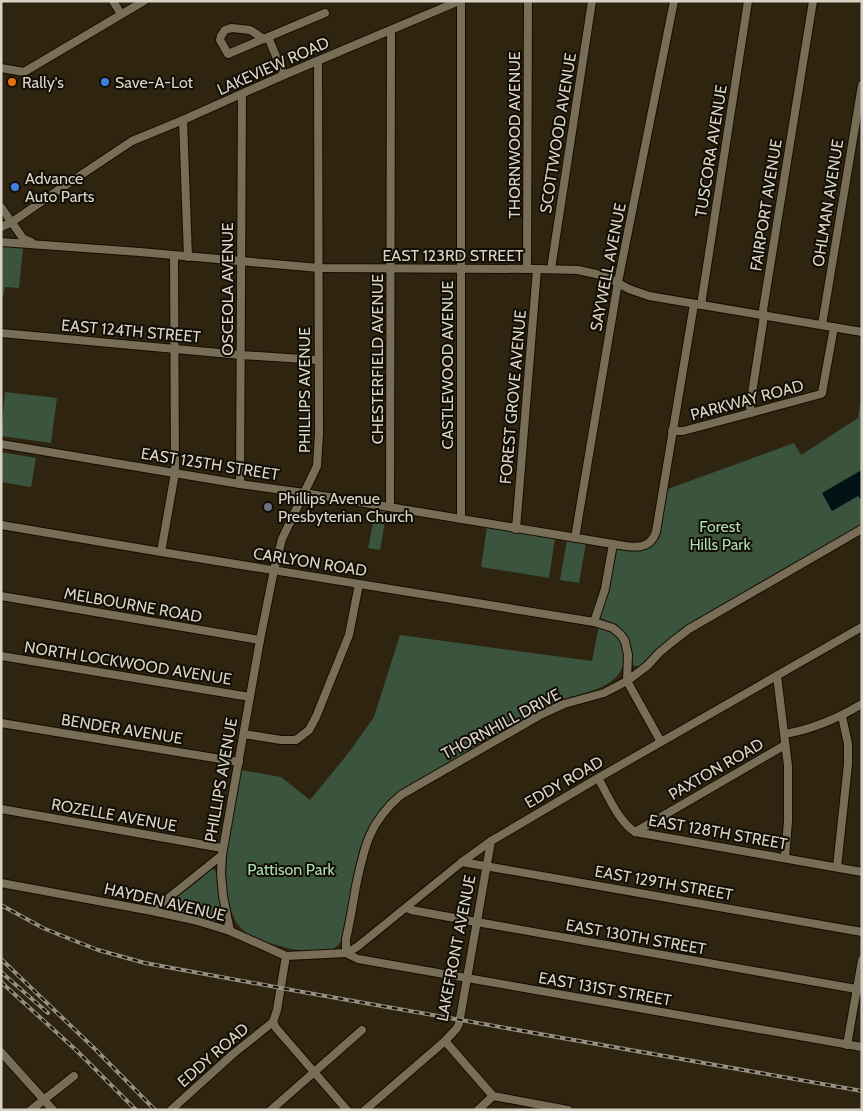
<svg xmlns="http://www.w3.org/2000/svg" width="863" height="1111" font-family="Cabin,sans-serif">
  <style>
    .green { fill: #3b543d }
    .water { fill: #001214 }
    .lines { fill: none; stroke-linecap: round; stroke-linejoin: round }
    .minor-casing { stroke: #160d00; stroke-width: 10 }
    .minor { stroke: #786d56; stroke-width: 8 }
    .rail-casing { stroke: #968f7f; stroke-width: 4 }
    .rail { stroke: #120e06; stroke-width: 2; stroke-dasharray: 5.5; stroke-linecap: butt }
    .food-dot { fill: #e8710a; stroke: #120e06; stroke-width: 2 }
    .shop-dot { fill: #3f7fe0; stroke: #120e06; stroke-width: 2 }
    .worship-dot { fill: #6b7280; stroke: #120e06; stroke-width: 2 }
    .labels { text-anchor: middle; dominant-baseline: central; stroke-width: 4; stroke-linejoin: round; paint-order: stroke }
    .street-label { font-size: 16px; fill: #d9d3c6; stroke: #120e06 }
    .poi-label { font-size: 16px; fill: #d9d3c6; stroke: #120e06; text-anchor: start }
    .park-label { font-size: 16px; fill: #aaddaf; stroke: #120e06 }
  </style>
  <rect width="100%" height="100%" fill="#2e240f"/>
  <g class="green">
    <path d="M1 246 23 248 19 288 5 287 3 297 1 296Z"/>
    <path d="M5 392 57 398 51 443 1 436Z"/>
    <path d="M862 392V525L685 626 674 635 640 666H634C630 660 632 653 630 646 627 635 620 626 609 622 605 620 602 619 598 617L616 550 618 549C632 550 647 554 656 540L665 490 794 443 801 455 858 418Z"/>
    <path d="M1 452 36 458 31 487 1 482Z"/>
    <path d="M376 508 387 510 380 550 368 548Z"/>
    <path d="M487 527 555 538 549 578 481 567Z"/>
    <path d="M567 540 586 543 579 583 560 580Z"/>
    <path d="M599 626C613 632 625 637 625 655 623 692 579 692 553 703L404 788 389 800 379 812 365 835 359 851 343 939C340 943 337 947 332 949 324 952 307 951 298 950 281 947 267 943 251 935 248 933 244 932 242 929 211 899 234 809 241 770L281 777 310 800 350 751 374 717 400 635 592 661Z"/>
    <path d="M211 869H214L217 874 220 902 224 917 222 921 218 922 175 910 172 904 173 898Z"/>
  </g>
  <path class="water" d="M860 471 862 475V501L858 496 832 511 822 493Z"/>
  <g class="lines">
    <g class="minor-casing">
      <g id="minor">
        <path d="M113 1 121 14"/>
        <path d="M461 1V519"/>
        <path d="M268 37 284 75"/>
        <path d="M264 39 250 30 232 28 228 29 225 30 221 36 220 40 228 54 325 13"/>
        <path d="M1 68 24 72 144 1"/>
        <path d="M183 120 188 257"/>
        <path d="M1 207 22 237 24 239 31 242"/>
        <path d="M1 227 12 222 57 191 132 141 183 120 284 75 459 1"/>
        <path d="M1 242 140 252 319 268 537 269 578 270 605 276 629 289 649 296 862 332"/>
        <path d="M527 269 528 1"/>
        <path d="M551 269 592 1"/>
        <path d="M701 305 748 1"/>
        <path d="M822 325 862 85"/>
        <path d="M1 333 241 355 318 360"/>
        <path d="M751 413 750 406 764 316 763 310 813 1"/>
        <path d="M672 431H683L821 394 822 393 834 327"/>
        <path d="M1 444 240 484 304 493 613 544C629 546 649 553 656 532L694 304"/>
        <path d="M240 484 242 95"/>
        <path d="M390 507 391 31"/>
        <path d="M1 525 161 552 594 622 613 628 621 635 625 641 628 655 627 681 661 742"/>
        <path d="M516 529 537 269"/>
        <path d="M862 529 689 629 672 642 659 653 647 666 627 681 604 693 564 704 542 714 401 795C369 822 364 848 356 886 353 904 350 922 346 939V953L358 959 862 1047"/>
        <path d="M575 538 618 282 674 1"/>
        <path d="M161 552 175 473 174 256"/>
        <path d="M1 596 260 640"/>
        <path d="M594 622 605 589 613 544"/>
        <path d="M1 656 250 697"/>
        <path d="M777 676 788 766V821L785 858"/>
        <path d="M1 723 239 762"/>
        <path d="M244 734 281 740H296L309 730 316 717 349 635 359 584"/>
        <path d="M785 734C814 729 837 719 862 704"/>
        <path d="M598 778C608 795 618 821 635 832L862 872"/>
        <path d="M1 809 222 848"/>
        <path d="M635 832 785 745"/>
        <path d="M462 862 862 932"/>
        <path d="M837 867 848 764V744L842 716"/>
        <path d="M1 883 152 911 194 920 230 931 286 956 277 1010 273 1022 276 1028 347 1110"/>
        <path d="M407 908 411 910 471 921 862 990"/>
        <path d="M152 911 222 855"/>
        <path d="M230 931 223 896 221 873 222 855 260 640 274 570 282 539 317 466 319 433 318 61"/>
        <path d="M286 956 346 953 357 947 462 862 491 841 598 778 862 627"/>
        <path d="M445 1041 493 1096 568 1110"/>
        <path d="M847 1045 862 960"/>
        <path d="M1 1052 53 1110"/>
        <path d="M31 1110 74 1076"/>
        <path d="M171 1110 233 1054 273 1022"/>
        <path d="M271 1110 362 1030"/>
        <path d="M365 1110 445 1041 457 1028 459 1024 491 841"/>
        <path d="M478 1110 493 1096"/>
      </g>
    </g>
    <use href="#minor" class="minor"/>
    <g class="rail-casing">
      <g id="rail">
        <path d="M1 905 43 928 70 939 98 950 145 963 297 991 862 1091"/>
        <path d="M1 959 96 1050 155 1110"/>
        <path d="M1 972 48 1013"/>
        <path d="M1 982 76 1050 136 1110"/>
      </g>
    </g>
    <use href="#rail" class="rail"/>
  </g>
  <circle class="food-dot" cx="12" cy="82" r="5"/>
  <g class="shop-dot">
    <circle cx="105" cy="82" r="5"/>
    <circle cx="15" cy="187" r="5"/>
  </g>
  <circle class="worship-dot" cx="268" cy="507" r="5"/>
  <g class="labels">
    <g class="street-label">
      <text transform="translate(273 66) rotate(-24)">LAKEVIEW ROAD</text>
      <text transform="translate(558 133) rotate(-81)">SCOTTWOOD AVENUE</text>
      <text transform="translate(514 135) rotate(-90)">THORNWOOD AVENUE</text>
      <text transform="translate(711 151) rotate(-81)">TUSCORA AVENUE</text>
      <text transform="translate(828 203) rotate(-81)">OHLMAN AVENUE</text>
      <text transform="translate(766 205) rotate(-81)">FAIRPORT AVENUE</text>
      <text x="453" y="255">EAST 123RD STREET</text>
      <text transform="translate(608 267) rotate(-79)">SAYWELL AVENUE</text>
      <text transform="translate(227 289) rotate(-90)">OSCEOLA AVENUE</text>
      <text transform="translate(131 331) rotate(5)">EAST 124TH STREET</text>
      <text transform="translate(377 359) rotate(-90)">CHESTERFIELD AVENUE</text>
      <text transform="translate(447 365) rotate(-90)">CASTLEWOOD AVENUE</text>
      <text transform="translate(304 390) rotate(-90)">PHILLIPS AVENUE</text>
      <text transform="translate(513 397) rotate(-85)">FOREST GROVE AVENUE</text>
      <text transform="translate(747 400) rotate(-15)">PARKWAY ROAD</text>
      <text transform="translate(210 464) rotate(9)">EAST 125TH STREET</text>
      <text transform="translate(310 562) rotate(9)">CARLYON ROAD</text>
      <text transform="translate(133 605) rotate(10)">MELBOURNE ROAD</text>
      <text transform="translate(128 663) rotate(9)">NORTH LOCKWOOD AVENUE</text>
      <text transform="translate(501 724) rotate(-28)">THORNHILL DRIVE</text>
      <text transform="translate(122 729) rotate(9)">BENDER AVENUE</text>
      <text transform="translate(716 769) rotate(-30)">PAXTON ROAD</text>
      <text transform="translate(221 780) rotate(-80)">PHILLIPS AVENUE</text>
      <text transform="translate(564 782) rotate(-30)">EDDY ROAD</text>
      <text transform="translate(114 815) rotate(10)">ROZELLE AVENUE</text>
      <text transform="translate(718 832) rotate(10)">EAST 128TH STREET</text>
      <text transform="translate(664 883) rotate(10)">EAST 129TH STREET</text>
      <text transform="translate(165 902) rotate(13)">HAYDEN AVENUE</text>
      <text transform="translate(636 937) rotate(10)">EAST 130TH STREET</text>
      <text transform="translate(456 948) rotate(-79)">LAKEFRONT AVENUE</text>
      <text transform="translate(605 989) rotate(10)">EAST 131ST STREET</text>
      <text transform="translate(213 1055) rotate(-41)">EDDY ROAD</text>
    </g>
    <g class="poi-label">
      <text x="22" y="82">Rally's</text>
      <text x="115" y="82">Save-A-Lot</text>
      <text x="25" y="178">Advance<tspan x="25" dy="18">Auto Parts</tspan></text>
      <text x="278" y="498">Phillips Avenue<tspan x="278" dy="18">Presbyterian Church</tspan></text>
    </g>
    <g class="park-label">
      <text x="720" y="526">Forest<tspan x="720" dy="18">Hills Park</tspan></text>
      <text x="291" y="869">Pattison Park</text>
    </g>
  </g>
  <rect width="863" height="1111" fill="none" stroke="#d9d3c6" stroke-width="5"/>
</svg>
